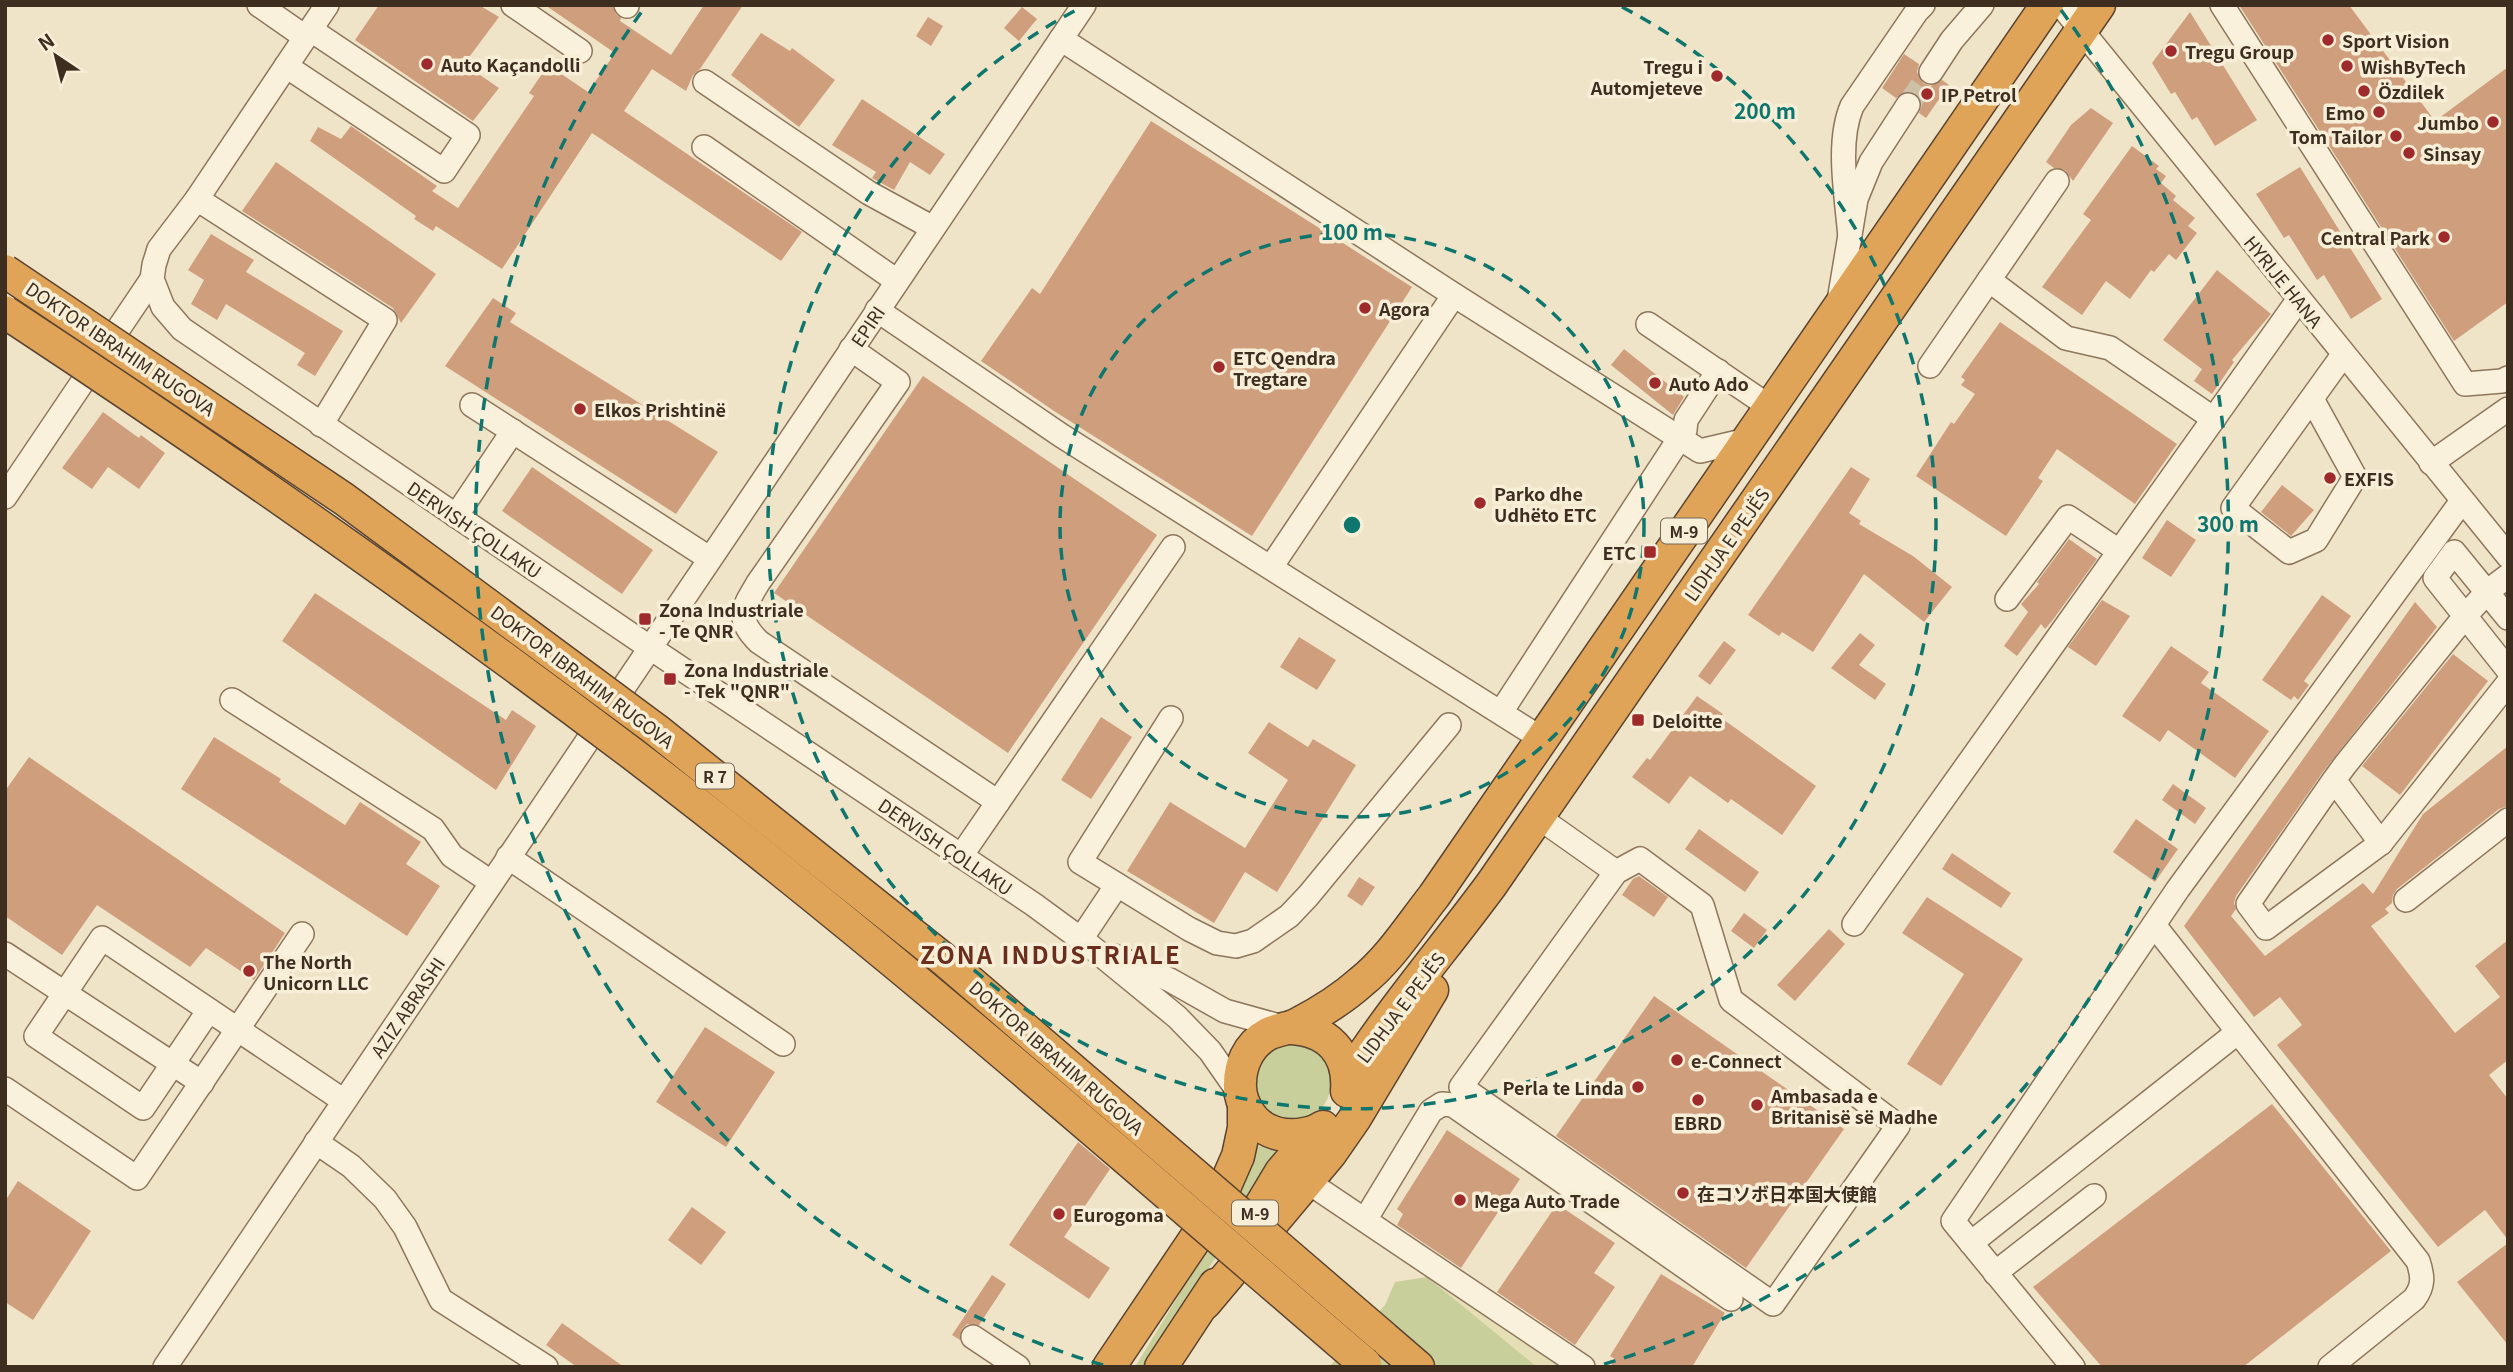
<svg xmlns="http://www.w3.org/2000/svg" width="2513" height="1372" font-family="Georgia,'Noto Sans SC','Noto Sans JP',serif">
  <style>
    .farmland { fill: #e6deb5 }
    .green { fill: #c9cf9b }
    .building { fill: #cf9f7d }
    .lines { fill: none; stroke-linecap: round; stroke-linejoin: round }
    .minor-tunnel { stroke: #ccc0a6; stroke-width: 23; stroke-dasharray: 23 11; stroke-linecap: butt }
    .minor-casing { stroke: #8d765c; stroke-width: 26 }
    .highway-casing { stroke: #5b4430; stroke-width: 35 }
    .minor { stroke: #faf1dc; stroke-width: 23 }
    .highway { stroke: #e0a458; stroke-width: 32 }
    .highway-bridge-casing { stroke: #5b4430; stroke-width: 35; stroke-linecap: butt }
    .highway-bridge { stroke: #e0a458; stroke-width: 32 }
    .ring { fill: none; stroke: #0f766e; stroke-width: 3.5; stroke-dasharray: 12 9 }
    .poi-dot { fill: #9e2a2b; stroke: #f7eed8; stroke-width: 2.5 }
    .labels { text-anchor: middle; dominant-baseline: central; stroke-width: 7; stroke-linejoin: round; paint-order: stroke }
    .shield { fill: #f7eed8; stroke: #756857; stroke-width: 2 }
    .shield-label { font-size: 16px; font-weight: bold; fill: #3d2e20 }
    .poi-label { font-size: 18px; font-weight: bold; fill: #3d2e20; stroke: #f7eed8; text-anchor: start }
    .street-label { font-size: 18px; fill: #3d2e20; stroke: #f7eed8 }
    .district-label { font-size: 24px; font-weight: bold; letter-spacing: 2px; fill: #6b2e1e; stroke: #f7eed8 }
    .centre { fill: #0f766e; stroke: #f7eed8; stroke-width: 3.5 }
    .ring-label { font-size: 21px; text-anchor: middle; font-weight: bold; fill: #0f766e; stroke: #f7eed8; stroke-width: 7; stroke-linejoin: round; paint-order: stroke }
  </style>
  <rect width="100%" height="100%" fill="#f0e4c8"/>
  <path class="farmland" d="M1427 1277 1572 1367H1534Z"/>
  <g class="green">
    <circle cx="1293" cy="1083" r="38"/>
    <path d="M1256 1145 1284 1154 1203 1277 1147 1367H1135L1232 1208Z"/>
    <path d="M1427 1277 1537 1367H1329L1385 1305 1395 1282Z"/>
  </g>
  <g class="building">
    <path d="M379 5H479L499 17 464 64 499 88 473 121 355 40Z"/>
    <path d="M545 5H612L616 14 621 18 620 21 671 55 704 5H743L700 69 693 75 686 91 652 69 624 111 802 232 781 261 592 133 502 269 436 226 433 231 414 219 416 216 310 141 318 127 341 139 351 126 437 186 432 191 458 208 534 96 529 93 548 65 588 92 615 53Z"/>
    <path d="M2239 5H2349L2435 121 2508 67V302L2454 341Z"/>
    <path d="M1022 7 1037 19 1019 41 1004 28Z"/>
    <path d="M2190 12 2257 120 2215 146 2197 117 2192 120 2175 92 2171 94 2152 63Z"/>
    <path d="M928 17 943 26 931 46 916 36Z"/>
    <path d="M761 33 790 51 792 48 835 80 799 127 731 75Z"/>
    <path d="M1904 54 1919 64 1917 72 1923 83 1931 86 1942 80 1949 85 1926 118 1919 113 1922 105 1916 94 1908 91 1896 98 1882 88Z"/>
    <path d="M862 99 945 154 930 175 910 162 894 190 872 178 876 172 832 145Z"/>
    <path d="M2091 108 2113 123 2073 181 2065 170 2054 168 2046 162 2071 125Z"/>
    <path d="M1151 121 1412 287 1252 536 1054 411 981 361 1032 288 1040 294Z"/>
    <path d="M2132 146 2159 166 2156 169 2166 176 2161 183 2176 196 2173 200 2195 218 2188 226 2197 233 2176 260 2169 254 2154 272 2151 270 2130 299 2106 281 2082 315 2042 287 2091 220 2083 214Z"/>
    <path d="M276 162 436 274 401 323 393 308 242 211Z"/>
    <path d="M2300 167 2382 299 2351 319 2324 275 2317 280 2289 235 2284 238 2256 194Z"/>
    <path d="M211 234 254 260 246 272 343 331 315 376 297 365 305 353 226 304 217 320 191 304 204 280 188 270Z"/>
    <path d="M2217 270 2271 314 2232 360 2234 362 2212 394 2194 381 2202 369 2163 340Z"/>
    <path d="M493 298 516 313 510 322 718 452 676 514 445 366Z"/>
    <path d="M2000 322 2177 444 2135 504 2057 449 2038 478 2043 481 2006 536 1916 476 1951 422 1954 424 1975 394 1961 385 1965 380 1961 377Z"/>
    <path d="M1624 349 1684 397 1673 415 1611 365Z"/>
    <path d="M923 376 1157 535 1008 753 774 593Z"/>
    <path d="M103 412 139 438 141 435 165 453 139 489 108 467 92 489 62 468Z"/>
    <path d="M532 467 653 550 622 594 502 511Z"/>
    <path d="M1851 467 1870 479 1849 513 1861 521 1859 524 1913 556 1952 587 1924 622 1864 574 1813 652 1782 632 1779 636 1748 615Z"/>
    <path d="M2282 485 2314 510 2291 536 2261 512Z"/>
    <path d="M2167 520 2196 540 2171 577 2142 558Z"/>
    <path d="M2069 539 2097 559 2052 621 2045 629 2041 624 2017 656 2004 646 2028 612 2021 604 2039 584 2037 582Z"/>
    <path d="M315 593 506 720 512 710 536 726 496 790 282 641Z"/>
    <path d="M2322 595 2351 616 2304 681 2309 685 2298 700 2294 696 2291 700 2262 680Z"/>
    <path d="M2102 600 2130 616 2096 666 2068 647Z"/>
    <path d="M2415 602 2437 627 2323 772 2236 896 2234 903 2236 909 2231 916 2265 956 2363 883 2373 894 2423 814 2508 746V806L2499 809 2397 889 2393 895 2392 903 2385 909 2389 913 2371 926 2455 1033 2500 997 2475 966 2508 940V1060L2489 1075 2508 1099V1240L2485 1210 2438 1247 2277 1045 2302 1025 2280 997 2254 1017 2184 926Z"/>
    <path d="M1860 633 1875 645 1859 665 1886 684 1875 700 1831 668Z"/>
    <path d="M1299 637 1336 660 1317 690 1280 667Z"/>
    <path d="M1724 641 1736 650 1710 685 1698 676Z"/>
    <path d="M2171 646 2209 672 2201 683 2269 731 2235 778 2168 730 2160 742 2122 716Z"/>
    <path d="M2453 654 2488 681 2400 795 2362 766Z"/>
    <path d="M1697 696 1723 714 1720 717 1816 786 1782 835 1731 799 1728 803 1690 776 1669 804 1632 777 1647 758 1650 760Z"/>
    <path d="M1101 717 1132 737 1091 799 1061 780Z"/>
    <path d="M1269 722 1308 747 1313 739 1356 765 1277 892 1245 872 1214 923 1127 871 1170 802 1245 848 1288 780 1248 753Z"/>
    <path d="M214 737 281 779 279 782 345 825 360 802 421 842 406 864 440 886 407 936 181 789Z"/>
    <path d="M29 757 285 933 254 980 206 948 190 967 97 905 62 955 5 916V791Z"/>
    <path d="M2173 784 2206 808 2195 824 2162 800Z"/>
    <path d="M2136 819 2178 849 2155 882 2113 852Z"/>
    <path d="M1699 829 1759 872 1745 892 1685 849Z"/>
    <path d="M1952 853 2011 893 2001 908 1942 869Z"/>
    <path d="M1639 876 1668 897 1654 917 1622 895 1633 879Z"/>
    <path d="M1359 877 1375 887 1362 906 1347 896Z"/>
    <path d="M1927 897 2023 959 1941 1086 1907 1064 1964 974 1902 933Z"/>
    <path d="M1744 913 1767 930 1754 948 1731 931Z"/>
    <path d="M1829 929 1845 944 1795 1001 1777 985Z"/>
    <path d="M1654 996 1844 1129 1746 1268 1556 1136Z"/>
    <path d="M705 1027 775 1072 726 1147 656 1102Z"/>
    <path d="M2272 1104 2391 1251 2243 1367H2102L2033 1287Z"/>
    <path d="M1447 1130 1520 1179 1461 1268 1397 1225 1403 1214 1397 1209Z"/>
    <path d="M1078 1142 1110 1169 1064 1237 1110 1268 1089 1299 1009 1245Z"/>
    <path d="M18 1181 91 1231 33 1320 5 1302V1201Z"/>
    <path d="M1557 1204 1615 1243 1594 1273 1615 1287 1575 1345 1497 1292Z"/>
    <path d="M692 1207 726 1232 701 1265 668 1240Z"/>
    <path d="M2508 1243V1345L2457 1282Z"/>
    <path d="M1661 1274 1725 1313 1692 1367H1610L1615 1359 1610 1356Z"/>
    <path d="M992 1275 1006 1284 979 1325 967 1324 962 1329 960 1340 952 1335Z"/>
    <path d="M562 1323 624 1367H577L546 1345Z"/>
  </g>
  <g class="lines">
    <path class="minor-tunnel" d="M1908 105 1931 72"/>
    <g class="minor-casing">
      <g id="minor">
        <path d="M259 5 305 37"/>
        <path d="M327 5 197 199 159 249 154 265 152 279 163 307 182 329 649 647 1033 904 1089 945 1177 1017 1210 1051 1240 1094"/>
        <path d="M513 5 580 51"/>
        <path d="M626 5 627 6"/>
        <path d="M2061 5 2508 556"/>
        <path d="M2222 5 2465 384 2502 381 2508 378"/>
        <path d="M1061 39 1454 295 1700 451 1747 440"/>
        <path d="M286 66 444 171 468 135 311 30"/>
        <path d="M1931 72 1952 40 1982 5"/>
        <path d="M705 82 869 193 933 228"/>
        <path d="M704 147 897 281"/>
        <path d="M197 199 385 320 321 425"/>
        <path d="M1850 238C1847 197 1836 143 1852 106L1917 11 1923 5"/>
        <path d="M1989 280 2066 338 2110 348 2214 419"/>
        <path d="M1839 301 1856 199 1871 162 1908 105"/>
        <path d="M877 310 1062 436 1542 739"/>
        <path d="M1648 324 1770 407"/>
        <path d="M851 349 898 382 758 583C743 608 735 619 759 642L998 802"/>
        <path d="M1930 366 2057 181"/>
        <path d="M2312 399 2355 477 2316 540 2289 552 2233 508 2343 355"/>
        <path d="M472 405 709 558"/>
        <path d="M2431 463 2508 409"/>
        <path d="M5 497 152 279"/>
        <path d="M456 516 513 431"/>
        <path d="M1271 567 1454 295"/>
        <path d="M2007 599 2068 517 2119 551"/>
        <path d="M2508 618 2454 552 2435 578 2508 670"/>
        <path d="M232 700 433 829 452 856 491 882"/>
        <path d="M1501 712 1685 430 1686 420 1718 371"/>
        <path d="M1171 718 1080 862 1189 929 1217 943 1236 946 1253 941 1289 916 1308 896 1449 725"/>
        <path d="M2334 780 2381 843 2266 928 2248 904 2334 780 2345 765 2466 615 2488 591 2508 576"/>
        <path d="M1538 817 1616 872 1640 859 1702 905 1731 1000 1898 1126 1773 1304 1461 1087 1616 872"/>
        <path d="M2381 843 2508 683"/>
        <path d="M961 856 1173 547"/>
        <path d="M508 857 783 1044"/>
        <path d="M2406 900 2508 820"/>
        <path d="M1854 924 2299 299"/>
        <path d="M2154 925 2418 1261C2423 1276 2424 1286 2414 1299L2330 1367"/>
        <path d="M1081 939 1117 885"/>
        <path d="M5 954 202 1083"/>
        <path d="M1114 956 1170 980 1225 1011 1286 1028"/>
        <path d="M209 1010 143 1108 36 1036 102 938 344 1101"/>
        <path d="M5 1089 137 1178 302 934"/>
        <path d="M316 1142 351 1166 385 1199 405 1227 441 1300 546 1367"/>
        <path d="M1308 1182 1583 1367"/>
        <path d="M1365 1220 1431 1111 1442 1104 1453 1105 1731 1299"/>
        <path d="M1971 1243 2238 1032"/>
        <path d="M1995 1273 2094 1196"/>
        <path d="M973 1337 1018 1367"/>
        <path d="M165 1367 1084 5"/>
        <path d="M2073 1367 1953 1221 2178 889 2462 501"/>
      </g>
    </g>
    <g class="highway-casing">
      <g id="highway">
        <path d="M1291 1028C1328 1030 1350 1053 1347 1091"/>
        <path d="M1348 1078C1391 1010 1443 950 1491 885L2099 5"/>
        <path d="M1316 1131C1298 1137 1281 1138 1264 1128 1251 1120 1241 1104 1240 1088 1239 1066 1248 1045 1268 1034 1278 1029 1289 1029 1298 1024 1321 1012 1342 999 1361 982 1390 959 1411 925 1434 896L2047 5"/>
        <path d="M1239 1242 1281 1172 1316 1131 1323 1127"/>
        <path d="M1205 1303 1330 1154 1355 1118 1432 990"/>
        <path d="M1382 1336 1418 1367"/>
        <path d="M1109 1367 1214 1211 1238 1156 1244 1128V1105"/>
        <path d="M1161 1367 1215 1285"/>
      </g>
    </g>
    <use href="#minor" class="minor"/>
    <use href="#highway" class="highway"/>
    <g class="highway-bridge-casing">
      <g id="highway-bridge">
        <path d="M5 271 344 499 655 729 947 962 1382 1336"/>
        <path d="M5 312C219 453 429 600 634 755 886 947 1124 1157 1365 1364"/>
      </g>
    </g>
    <use href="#highway-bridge" class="highway-bridge"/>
  </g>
  <g class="ring">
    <circle cx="1352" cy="525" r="292"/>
    <path d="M1622 7A584 584 0 1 1 1082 7"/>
    <path d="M1103 1365A876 876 0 0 1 643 10M2061 10A876 876 0 0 1 1601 1365"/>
  </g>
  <g class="poi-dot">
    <circle cx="2328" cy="40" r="7"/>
    <circle cx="2171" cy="51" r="7"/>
    <circle cx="427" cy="64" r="7"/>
    <circle cx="2347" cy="66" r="7"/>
    <circle cx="1717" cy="76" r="7"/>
    <circle cx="2364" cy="91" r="7"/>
    <circle cx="1927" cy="94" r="7"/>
    <circle cx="2379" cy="112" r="7"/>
    <circle cx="2493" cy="122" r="7"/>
    <circle cx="2396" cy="136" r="7"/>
    <circle cx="2409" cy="153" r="7"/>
    <circle cx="2444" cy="237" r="7"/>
    <circle cx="1365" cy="308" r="7"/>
    <circle cx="1219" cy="367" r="7"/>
    <circle cx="1655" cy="383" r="7"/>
    <circle cx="580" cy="409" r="7"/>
    <circle cx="2330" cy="478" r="7"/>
    <circle cx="1480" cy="503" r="7"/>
    <rect x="1643" y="545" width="14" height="14" rx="3.5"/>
    <rect x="638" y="612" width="14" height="14" rx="3.5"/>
    <rect x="663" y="672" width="14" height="14" rx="3.5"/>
    <rect x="1631" y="713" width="14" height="14" rx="3.5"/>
    <circle cx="249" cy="971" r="7"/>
    <circle cx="1677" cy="1060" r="7"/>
    <circle cx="1638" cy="1087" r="7"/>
    <circle cx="1698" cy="1100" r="7"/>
    <circle cx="1757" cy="1105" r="7"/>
    <circle cx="1683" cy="1193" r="7"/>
    <circle cx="1460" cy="1200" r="7"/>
    <circle cx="1059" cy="1214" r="7"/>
  </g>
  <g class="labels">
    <g class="shield">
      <rect x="1661" y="518.5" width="46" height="25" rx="5"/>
      <rect x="696" y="763.5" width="38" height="25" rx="5"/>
      <rect x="1232" y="1200.5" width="46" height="25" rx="5"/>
    </g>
    <g class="shield-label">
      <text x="1684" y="531">M-9</text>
      <text x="715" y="776">R 7</text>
      <text x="1255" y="1213">M-9</text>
    </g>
    <g class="poi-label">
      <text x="2342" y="40">Sport Vision</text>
      <text x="2185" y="51">Tregu Group</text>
      <text x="441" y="64">Auto Kaçandolli</text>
      <text x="1703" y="66" text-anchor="end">Tregu i<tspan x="1703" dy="21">Automjeteve</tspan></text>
      <text x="2361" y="66">WishByTech</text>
      <text x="2378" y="91">Özdilek</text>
      <text x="1941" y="94">IP Petrol</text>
      <text x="2365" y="112" text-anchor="end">Emo</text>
      <text x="2479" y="122" text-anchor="end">Jumbo</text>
      <text x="2382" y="136" text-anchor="end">Tom Tailor</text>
      <text x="2423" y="153">Sinsay</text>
      <text x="2430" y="237" text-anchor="end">Central Park</text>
      <text x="1379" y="308">Agora</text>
      <text x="1233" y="357">ETC Qendra<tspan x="1233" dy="21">Tregtare</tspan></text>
      <text x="1669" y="383">Auto Ado</text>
      <text x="594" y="409">Elkos Prishtinë</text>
      <text x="2344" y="478">EXFIS</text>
      <text x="1494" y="493">Parko dhe<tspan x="1494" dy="21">Udhëto ETC</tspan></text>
      <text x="1636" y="552" text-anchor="end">ETC</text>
      <text x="659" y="609">Zona Industriale<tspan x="659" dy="21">- Te QNR</tspan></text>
      <text x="684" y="669">Zona Industriale<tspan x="684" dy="21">- Tek "QNR"</tspan></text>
      <text x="1652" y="720">Deloitte</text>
      <text x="263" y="961">The North<tspan x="263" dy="21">Unicorn LLC</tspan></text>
      <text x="1691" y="1060">e-Connect</text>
      <text x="1624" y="1087" text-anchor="end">Perla te Linda</text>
      <text x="1771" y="1095">Ambasada e<tspan x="1771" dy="21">Britanisë së Madhe</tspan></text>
      <text x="1698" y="1122" text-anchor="middle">EBRD</text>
      <text x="1697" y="1193">在コソボ日本国大使館</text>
      <text x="1474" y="1200">Mega Auto Trade</text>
      <text x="1073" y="1214">Eurogoma</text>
    </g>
    <g class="street-label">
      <text transform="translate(2284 281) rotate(51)">HYRIJE HANA</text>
      <text transform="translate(867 326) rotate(-56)">EPIRI</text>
      <text transform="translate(121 348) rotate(34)">DOKTOR IBRAHIM RUGOVA</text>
      <text transform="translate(475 529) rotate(34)">DERVISH ÇOLLAKU</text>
      <text transform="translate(1726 544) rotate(-55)">LIDHJA E PEJËS</text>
      <text transform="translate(583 676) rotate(37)">DOKTOR IBRAHIM RUGOVA</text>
      <text transform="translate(946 846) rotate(34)">DERVISH ÇOLLAKU</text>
      <text transform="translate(407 1007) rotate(-56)">AZIZ ABRASHI</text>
      <text transform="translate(1400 1007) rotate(-53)">LIDHJA E PEJËS</text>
      <text transform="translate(1057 1057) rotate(41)">DOKTOR IBRAHIM RUGOVA</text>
    </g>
    <g class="district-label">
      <text x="1051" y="953">ZONA INDUSTRIALE</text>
    </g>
  </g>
  <circle cx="1352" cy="525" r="10" class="centre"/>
  <g class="ring-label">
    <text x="1765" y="119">200 m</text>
    <text x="1352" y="240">100 m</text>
    <text x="2228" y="532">300 m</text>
  </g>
  <rect width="2513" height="1372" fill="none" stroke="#3d2e20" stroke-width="14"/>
  <g transform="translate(56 56) rotate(325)" stroke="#f7eed8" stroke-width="5" paint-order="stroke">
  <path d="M0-5L12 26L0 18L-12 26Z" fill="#3d2e20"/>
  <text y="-10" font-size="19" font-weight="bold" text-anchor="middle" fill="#3d2e20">N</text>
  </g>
</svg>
